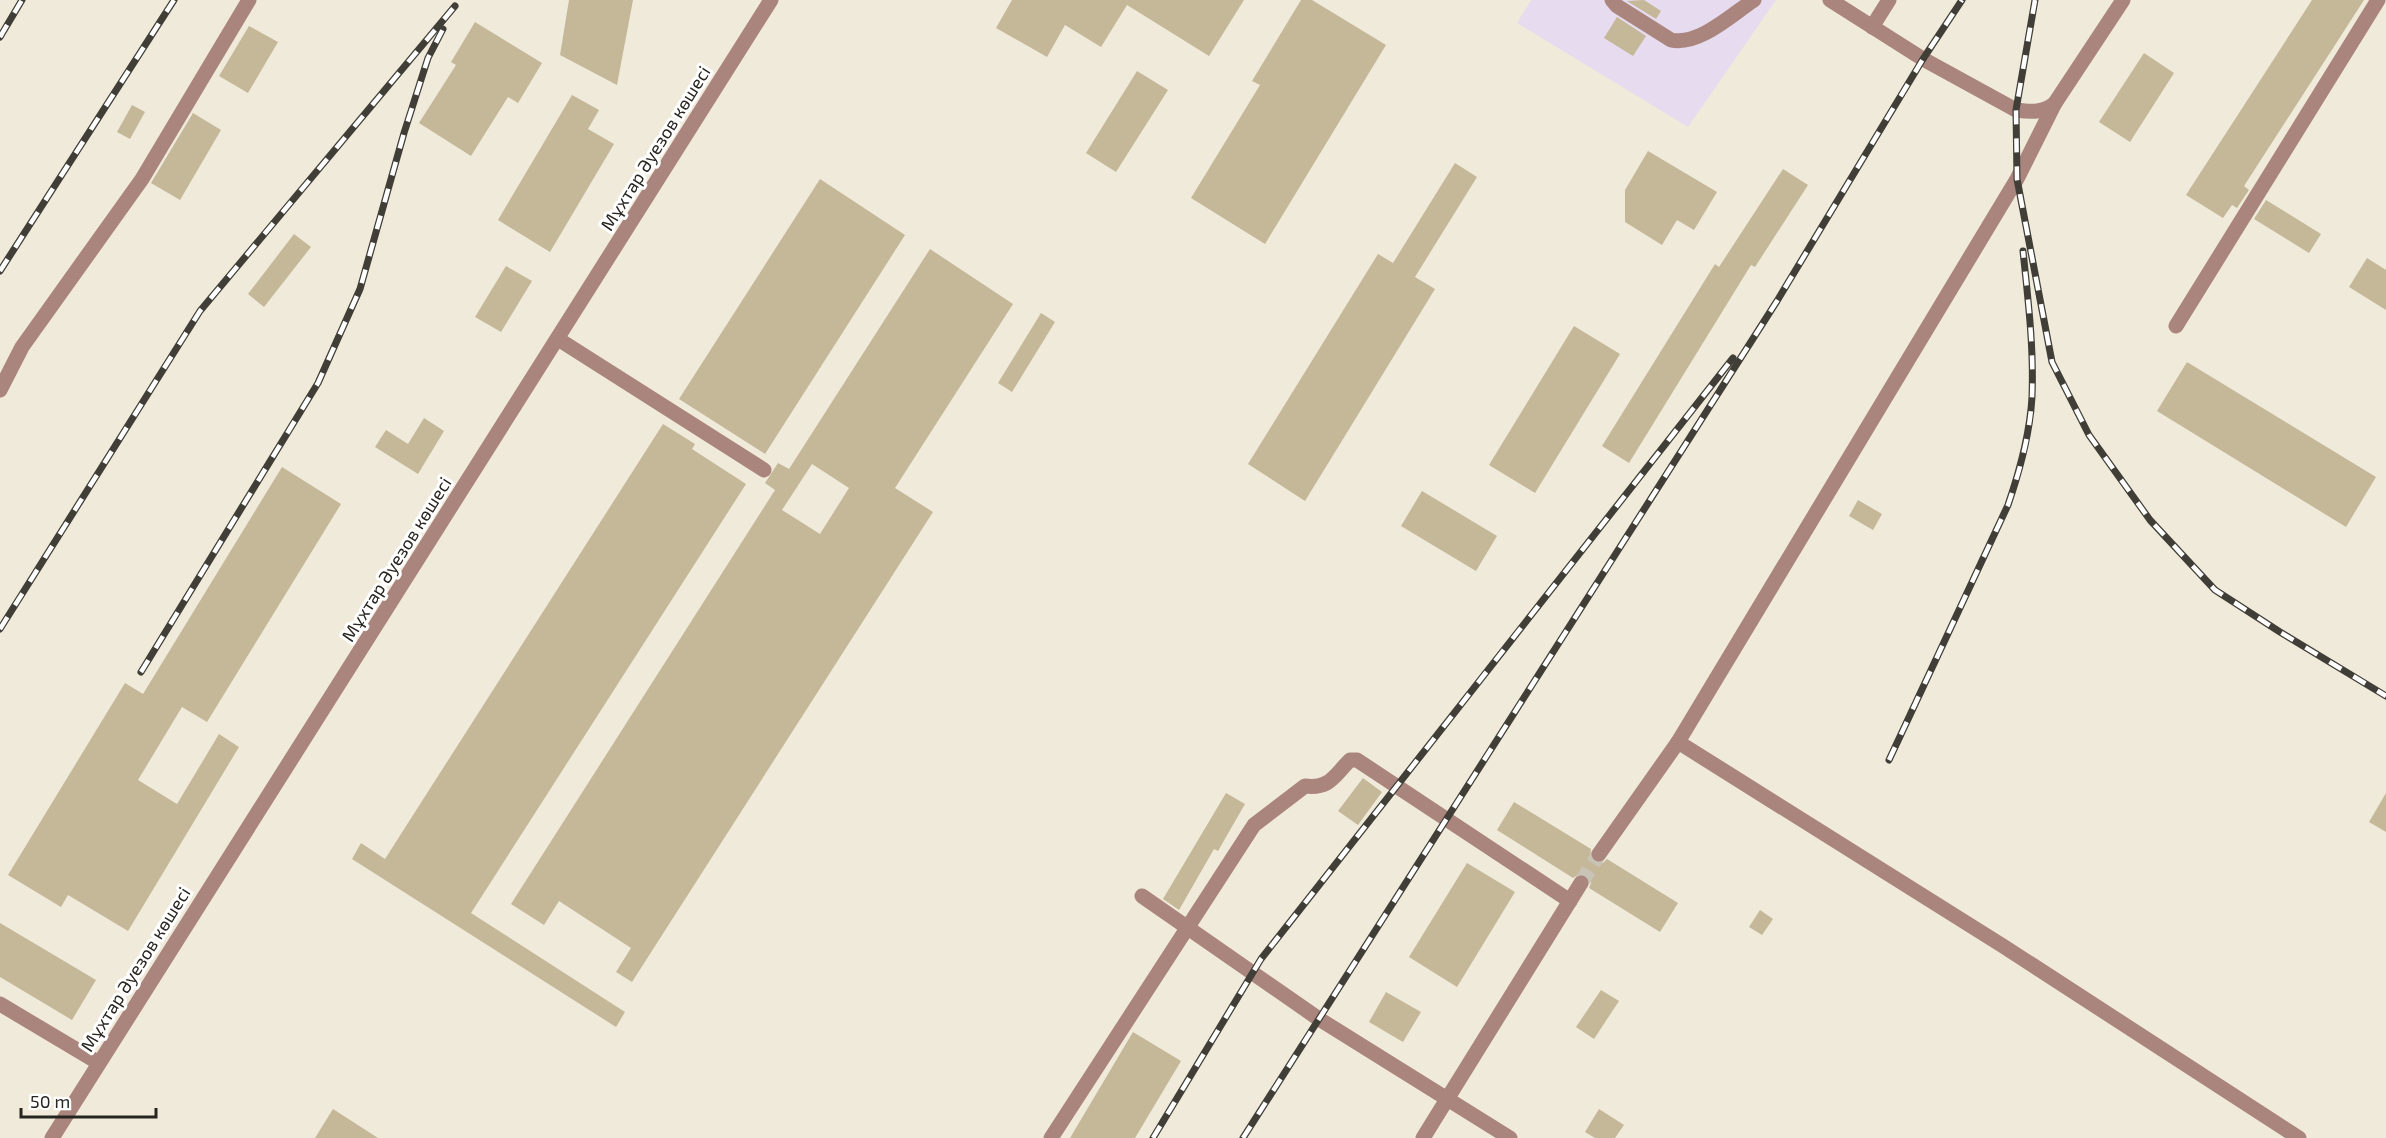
<svg xmlns="http://www.w3.org/2000/svg" width="2386" height="1138" font-family="'Exo 2',sans-serif">
  <style>
    .commercial { fill: #e7dbef }
    .building { fill: #c4b899; fill-rule: evenodd }
    .lines { fill: none; stroke-linecap: round; stroke-linejoin: round }
    .minor-tunnel { stroke: #c8c3b5; stroke-width: 15; stroke-dasharray: 15 8; stroke-linecap: butt }
    .minor { stroke: #aa857e; stroke-width: 15 }
    .rail-casing { stroke: #403e37; stroke-width: 7 }
    .rail { stroke: #fff; stroke-width: 4.5; stroke-dasharray: 14; stroke-linecap: butt }
    .labels { text-anchor: middle; dominant-baseline: central; stroke-width: 6; stroke-linejoin: round; paint-order: stroke }
    .street-label { font-size: 18px; fill: #27251f; stroke: #fff }
  </style>
  <rect width="100%" height="100%" fill="#f0eada"/>
  <path class="commercial" d="M1531 0H1776L1688 127 1517 23Z"/>
  <g class="building">
    <path d="M569 0H633L617 85 560 55Z"/>
    <path d="M1012 0H1244L1209 56 1127 5 1101 47 1065 25 1047 57 996 28Z"/>
    <path d="M1301 0H1312L1386 45 1265 244 1191 198 1260 85 1252 81Z"/>
    <path d="M1644 0 1661 11 1656 19 1627 1Z"/>
    <path d="M2312 0H2364L2244 186 2249 190 2237 208 2232 205 2223 218 2186 195Z"/>
    <path d="M1617 17 1646 36 1633 56 1604 38Z"/>
    <path d="M475 22 542 63 518 103 508 97 471 156 419 123 456 65 451 62Z"/>
    <path d="M249 26 278 42 248 93 219 76Z"/>
    <path d="M2144 53 2174 73 2130 142 2099 122Z"/>
    <path d="M1137 71 1168 90 1116 172 1086 153Z"/>
    <path d="M572 95 599 110 588 129 614 144 550 252 498 220Z"/>
    <path d="M132 105 145 112 130 139 117 132Z"/>
    <path d="M193 113 221 130 180 200 151 183Z"/>
    <path d="M1648 151 1717 192 1694 230 1677 220 1662 245 1625 222V190Z"/>
    <path d="M1455 163 1477 177 1415 277 1435 289 1305 501 1248 464 1378 254 1393 263Z"/>
    <path d="M1783 169 1808 185 1755 267 1751 265 1629 463 1602 446 1715 264 1719 267Z"/>
    <path d="M820 179 905 235 765 454 679 399Z"/>
    <path d="M2266 200 2321 234 2309 253 2254 219Z"/>
    <path d="M294 234 311 247 264 307 248 294Z"/>
    <path d="M930 249 1013 304 895 488 933 512 632 982 616 972 631 948 559 901 544 925 511 904 775 490 765 483 778 463 789 469ZM812 464 849 488 820 534 782 510Z"/>
    <path d="M2367 258 2386 270V310L2349 287Z"/>
    <path d="M506 266 532 281 501 332 475 317Z"/>
    <path d="M1041 313 1055 322 1012 392 998 383Z"/>
    <path d="M1574 326 1620 354 1535 493 1489 465Z"/>
    <path d="M2187 362 2376 477 2346 527 2157 411Z"/>
    <path d="M424 418 444 431 418 474 375 447 386 430 408 444Z"/>
    <path d="M663 424 695 444 692 449 746 484 471 913 625 1012 616 1027 352 859 361 843 385 859Z"/>
    <path d="M282 467 341 504 207 722 182 707 138 780 177 804 219 734 239 747 128 931 68 895 61 907 8 875 125 683 143 694Z"/>
    <path d="M1422 491 1497 536 1476 571 1401 526Z"/>
    <path d="M1858 500 1882 514 1873 530 1849 516Z"/>
    <path d="M1363 778 1382 792 1358 825 1338 811Z"/>
    <path d="M1226 793 1245 804 1218 851 1214 849 1179 910 1163 899Z"/>
    <path d="M2386 793V832L2369 822Z"/>
    <path d="M1514 802 1591 849 1590 858 1594 862 1603 863 1607 859 1678 903 1660 932 1589 888 1591 883 1587 875 1581 873 1573 878 1497 830Z"/>
    <path d="M1467 863 1515 892 1457 987 1409 957Z"/>
    <path d="M1760 910 1773 919 1762 935 1749 927Z"/>
    <path d="M0 923 96 980 72 1020 0 977Z"/>
    <path d="M1601 990 1619 1001 1594 1039 1576 1027Z"/>
    <path d="M1386 992 1421 1012 1403 1042 1369 1022Z"/>
    <path d="M1133 1032 1181 1061 1135 1138H1070Z"/>
    <path d="M333 1109 378 1138H315Z"/>
    <path d="M1599 1109 1624 1125 1615 1138H1595L1585 1132Z"/>
  </g>
  <g class="lines">
    <path class="minor-tunnel" d="M1581 883 1599 854"/>
    <g class="minor">
      <path d="M1612 0 1617 6 1671 40C1699 46 1731 15 1754 0"/>
      <path d="M1830 0 1923 59 2016 110C2031 112 2044 113 2055 103L2123 0"/>
      <path d="M1872 27 1889 0"/>
      <path d="M2176 326 2378 0"/>
      <path d="M558 339 764 470"/>
      <path d="M0 390 22 347 142 179 249 0"/>
      <path d="M1678 742 2003 946 2299 1138"/>
      <path d="M1599 854 1678 742 2017 179 2055 103"/>
      <path d="M1142 896 1319 1019 1510 1138"/>
      <path d="M0 1004 99 1063"/>
      <path d="M52 1138 771 0"/>
      <path d="M1051 1138 1254 825 1305 786C1330 789 1334 776 1350 760H1357L1570 901"/>
      <path d="M1423 1138 1581 883"/>
    </g>
    <g class="rail-casing">
      <g id="rail">
        <path d="M2035 0 2016 110 2017 179 2052 362 2089 435 2150 520 2215 590 2280 632 2386 696"/>
        <path d="M0 37 22 0"/>
        <path d="M0 271 174 0"/>
        <path d="M0 629 200 311 455 6"/>
        <path d="M141 672 318 383 360 289 404 133 428 58 443 29"/>
        <path d="M1889 760 2008 505C2020 470 2030 434 2032 397 2034 348 2028 299 2023 251"/>
        <path d="M1153 1138 1261 959 1733 358"/>
        <path d="M1243 1138 1777 301 1923 59 1962 0"/>
      </g>
    </g>
    <use href="#rail" class="rail"/>
  </g>
  <g class="labels">
    <g class="street-label">
      <text transform="translate(655 148) rotate(-58)">Мұхтар Әуезов көшесі</text>
      <text transform="translate(396 559) rotate(-58)">Мұхтар Әуезов көшесі</text>
      <text transform="translate(135 969) rotate(-58)">Мұхтар Әуезов көшесі</text>
    </g>
  </g>
  <path d="M21 1108v9h135v-9" fill="none" stroke="#27251f" stroke-width="3"/>
  <text x="30" y="1108" font-size="18" fill="#27251f" stroke="#ffffff" stroke-width="4.5" paint-order="stroke">50 m</text>
</svg>
